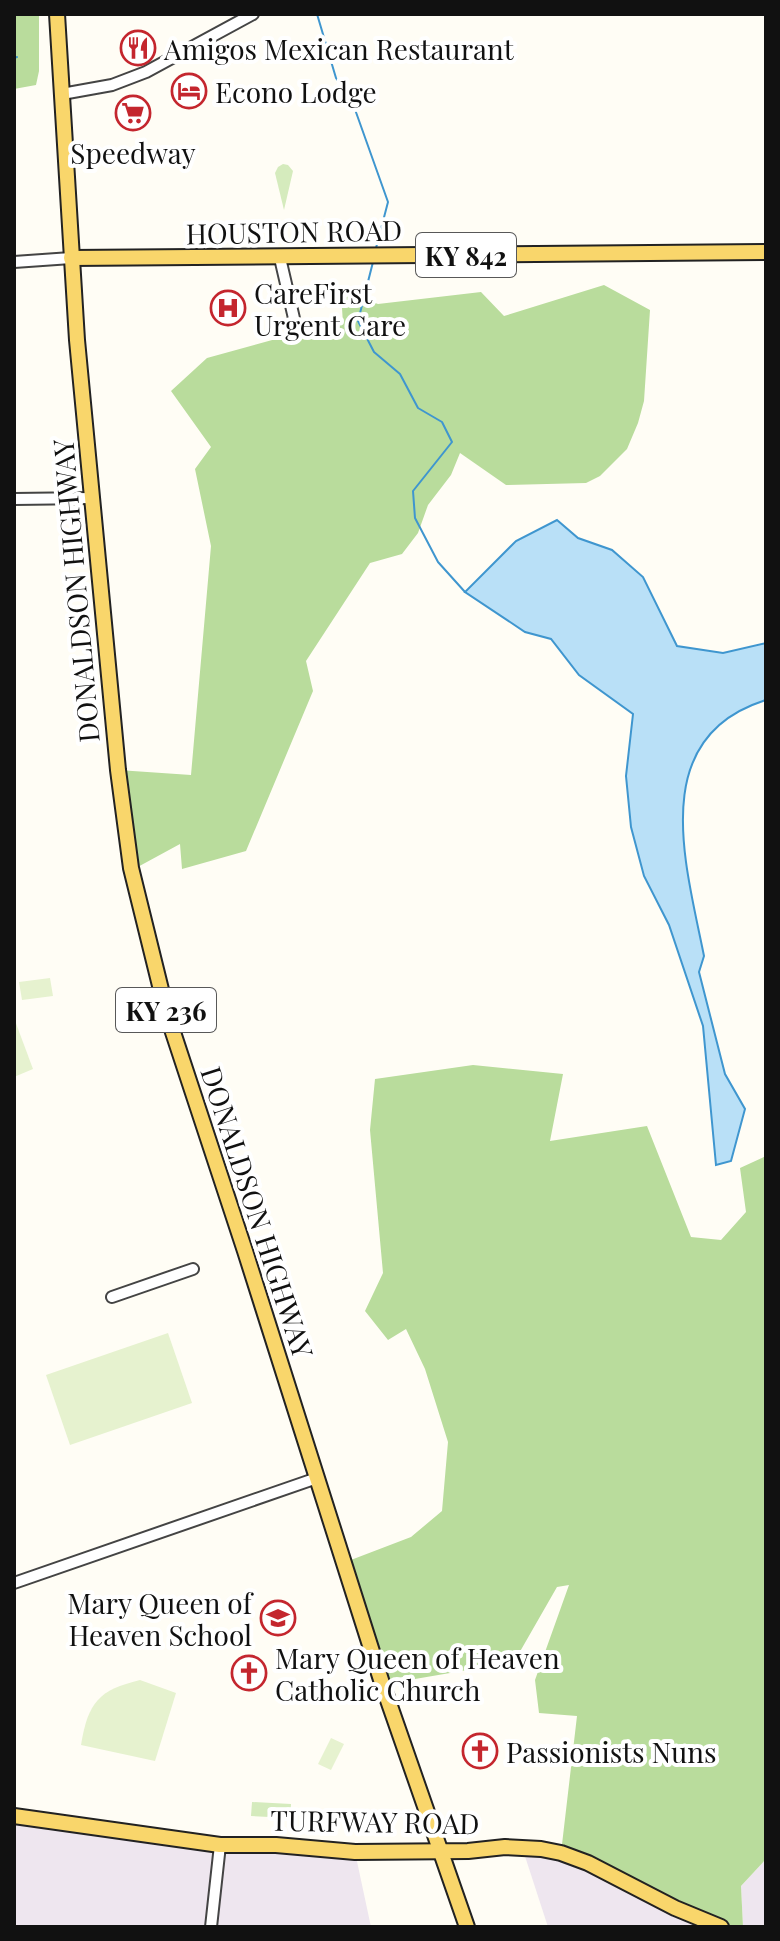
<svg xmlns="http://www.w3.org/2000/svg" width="780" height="1941" font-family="'Playfair Display',serif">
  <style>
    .industrial { fill: #eee6ef }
    .green { fill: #d5ebbd }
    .forest { fill: #b9dc9c }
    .pitch { fill: #e6f2cf }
    .water { fill: #b9e0f7; stroke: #3f96cf; stroke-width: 2 }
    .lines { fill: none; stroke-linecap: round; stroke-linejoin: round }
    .stream { stroke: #3f96cf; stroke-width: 2 }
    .minor-casing { stroke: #444; stroke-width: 14 }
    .major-casing { stroke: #222; stroke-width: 18 }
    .minor { stroke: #fff; stroke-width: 10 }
    .major { stroke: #f9d66b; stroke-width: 14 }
    .labels { text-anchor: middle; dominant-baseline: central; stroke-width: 8; stroke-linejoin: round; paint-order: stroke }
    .shield { fill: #fff; stroke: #585858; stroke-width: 2 }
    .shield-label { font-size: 26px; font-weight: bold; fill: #111 }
    .poi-label { font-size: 28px; fill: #111; stroke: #fff; text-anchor: start }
    .street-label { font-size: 28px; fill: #111; stroke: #fff }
  </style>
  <rect width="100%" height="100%" fill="#fffdf5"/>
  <g class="industrial">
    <path d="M14 1816 220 1845 355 1852 371 1927H14Z"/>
    <path d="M522 1847 541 1849 721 1927H548Z"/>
    <path d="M766 1859V1927H743L741 1886Z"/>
  </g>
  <g class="green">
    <path d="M283 164 288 165 293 171 284 210 275 173 278 167Z"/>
    <path d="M252 1802 291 1804 290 1818 251 1816Z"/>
  </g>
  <g class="forest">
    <path d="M14 14H39V71L36 85 14 89Z"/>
    <path d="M604 285 650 310 644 401 638 423 627 449 600 476 586 483 506 485 460 453 451 475 428 505 418 533 402 554 370 563 306 661 313 691 246 851 182 869 180 844 134 869 118 770 191 775 211 546 195 469 211 447 171 391 207 358 294 334 343 324 342 308 348 293 378 304 481 292 504 316Z"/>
    <path d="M473 1065 563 1074 550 1141 647 1126 691 1237 721 1240 746 1212 740 1168 766 1156V1859L741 1886 743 1927H721L561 1853 577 1716 539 1713 535 1680 569 1585 557 1587 514 1662 374 1686 343 1563 411 1537 442 1511 448 1442 425 1369 406 1329 388 1340 365 1311 383 1273 370 1130 375 1079Z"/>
  </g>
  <g class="pitch">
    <path d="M50 978 53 996 22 1000 19 982Z"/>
    <path d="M14 1018 33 1069 14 1077Z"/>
    <path d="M168 1333 192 1403 70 1445 46 1375Z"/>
    <path d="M140 1680 176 1693 155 1761 81 1745C88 1702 99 1690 140 1680Z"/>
    <path d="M331 1738 344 1744 331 1770 318 1764Z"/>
  </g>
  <path class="water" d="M557 520 578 538 612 550 643 577 677 646 723 653 766 643V700C646 737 686 865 704 956L699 972 725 1074 745 1109 731 1161 716 1165 703 1026 669 925 644 876 631 827 626 776 633 714 579 675 551 639 525 632 465 592 516 541Z"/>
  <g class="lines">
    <g class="stream">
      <path d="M317 14 336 78 352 101 388 202 376 248"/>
      <path d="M14 58 17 57"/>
      <path d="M373 262 358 321 374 352 400 374 418 408 442 422 452 442 413 491 415 518 438 562 465 592"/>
    </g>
    <g class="minor-casing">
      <g id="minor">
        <path d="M62 94 112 85 146 72 253 14"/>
        <path d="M280 258 296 327"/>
        <path d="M14 262 71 258"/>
        <path d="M14 499 92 498"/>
        <path d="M112 1297 193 1269"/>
        <path d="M14 1583 317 1478"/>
        <path d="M211 1927 220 1845"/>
      </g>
    </g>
    <g class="major-casing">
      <g id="major">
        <path d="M57 14 77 340 118 770 131 868 167 1014 245 1251 382 1683 467 1927"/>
        <path d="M71 258 766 252"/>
        <path d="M14 1816 220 1845H276L355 1852 468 1851 505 1847 541 1849 561 1853 588 1863 675 1908 721 1927"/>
      </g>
    </g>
    <use href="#minor" class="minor"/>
    <use href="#major" class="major"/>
  </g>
  <defs>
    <g id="restaurant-ring" transform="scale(1.8)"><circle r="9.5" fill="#fff" stroke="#c4262e" stroke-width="1.5"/><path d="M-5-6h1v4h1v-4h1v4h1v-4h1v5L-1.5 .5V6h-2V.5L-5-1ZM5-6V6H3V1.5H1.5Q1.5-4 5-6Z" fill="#c4262e"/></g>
    <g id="hotel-ring" transform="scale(1.8)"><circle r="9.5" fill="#fff" stroke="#c4262e" stroke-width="1.5"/><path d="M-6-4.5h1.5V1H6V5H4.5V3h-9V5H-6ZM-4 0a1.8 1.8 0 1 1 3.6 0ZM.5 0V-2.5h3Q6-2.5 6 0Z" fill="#c4262e"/></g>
    <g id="supermarket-ring" transform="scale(1.8)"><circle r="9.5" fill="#fff" stroke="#c4262e" stroke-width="1.5"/><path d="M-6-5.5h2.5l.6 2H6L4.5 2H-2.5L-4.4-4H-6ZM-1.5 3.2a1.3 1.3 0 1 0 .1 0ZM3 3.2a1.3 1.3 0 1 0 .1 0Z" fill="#c4262e"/></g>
    <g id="hospital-ring" transform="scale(1.8)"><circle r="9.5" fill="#fff" stroke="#c4262e" stroke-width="1.5"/><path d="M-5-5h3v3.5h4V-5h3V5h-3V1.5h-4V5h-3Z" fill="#c4262e"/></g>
    <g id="school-ring" transform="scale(1.8)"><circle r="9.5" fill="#fff" stroke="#c4262e" stroke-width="1.5"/><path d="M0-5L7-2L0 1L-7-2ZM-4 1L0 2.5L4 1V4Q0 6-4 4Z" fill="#c4262e"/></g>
    <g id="church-ring" transform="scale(1.8)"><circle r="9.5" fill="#fff" stroke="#c4262e" stroke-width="1.5"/><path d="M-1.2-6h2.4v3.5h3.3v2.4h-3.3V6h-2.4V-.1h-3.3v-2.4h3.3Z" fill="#c4262e"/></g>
  </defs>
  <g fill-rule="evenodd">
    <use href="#restaurant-ring" x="138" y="48"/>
    <use href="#hotel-ring" x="189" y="91"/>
    <use href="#supermarket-ring" x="133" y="113"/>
    <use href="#hospital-ring" x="228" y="308"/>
    <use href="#school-ring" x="278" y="1618"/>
    <use href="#church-ring" x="249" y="1673"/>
    <use href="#church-ring" x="480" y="1751"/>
  </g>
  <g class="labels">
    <g class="shield">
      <rect x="416" y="233" width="100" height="44" rx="6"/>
      <rect x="116" y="988" width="100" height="44" rx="6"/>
    </g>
    <g class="shield-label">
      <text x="466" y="255">KY 842</text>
      <text x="166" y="1010">KY 236</text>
    </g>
    <g class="poi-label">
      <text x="164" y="48">Amigos Mexican Restaurant</text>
      <text x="215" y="91">Econo Lodge</text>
      <text x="133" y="152" text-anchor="middle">Speedway</text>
      <text x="254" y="292">CareFirst<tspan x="254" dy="32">Urgent Care</tspan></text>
      <text x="252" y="1602" text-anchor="end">Mary Queen of<tspan x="252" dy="32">Heaven School</tspan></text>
      <text x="275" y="1657">Mary Queen of Heaven<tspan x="275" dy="32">Catholic Church</tspan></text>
      <text x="506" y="1751">Passionists Nuns</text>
    </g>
    <g class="street-label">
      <text transform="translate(294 231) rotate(-1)">HOUSTON ROAD</text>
      <text transform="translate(75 591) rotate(-95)">DONALDSON HIGHWAY</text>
      <text transform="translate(258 1212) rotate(72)">DONALDSON HIGHWAY</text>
      <text transform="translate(375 1821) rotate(1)">TURFWAY ROAD</text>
    </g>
  </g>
  <rect width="780" height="1941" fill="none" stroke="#111111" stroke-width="32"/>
</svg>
